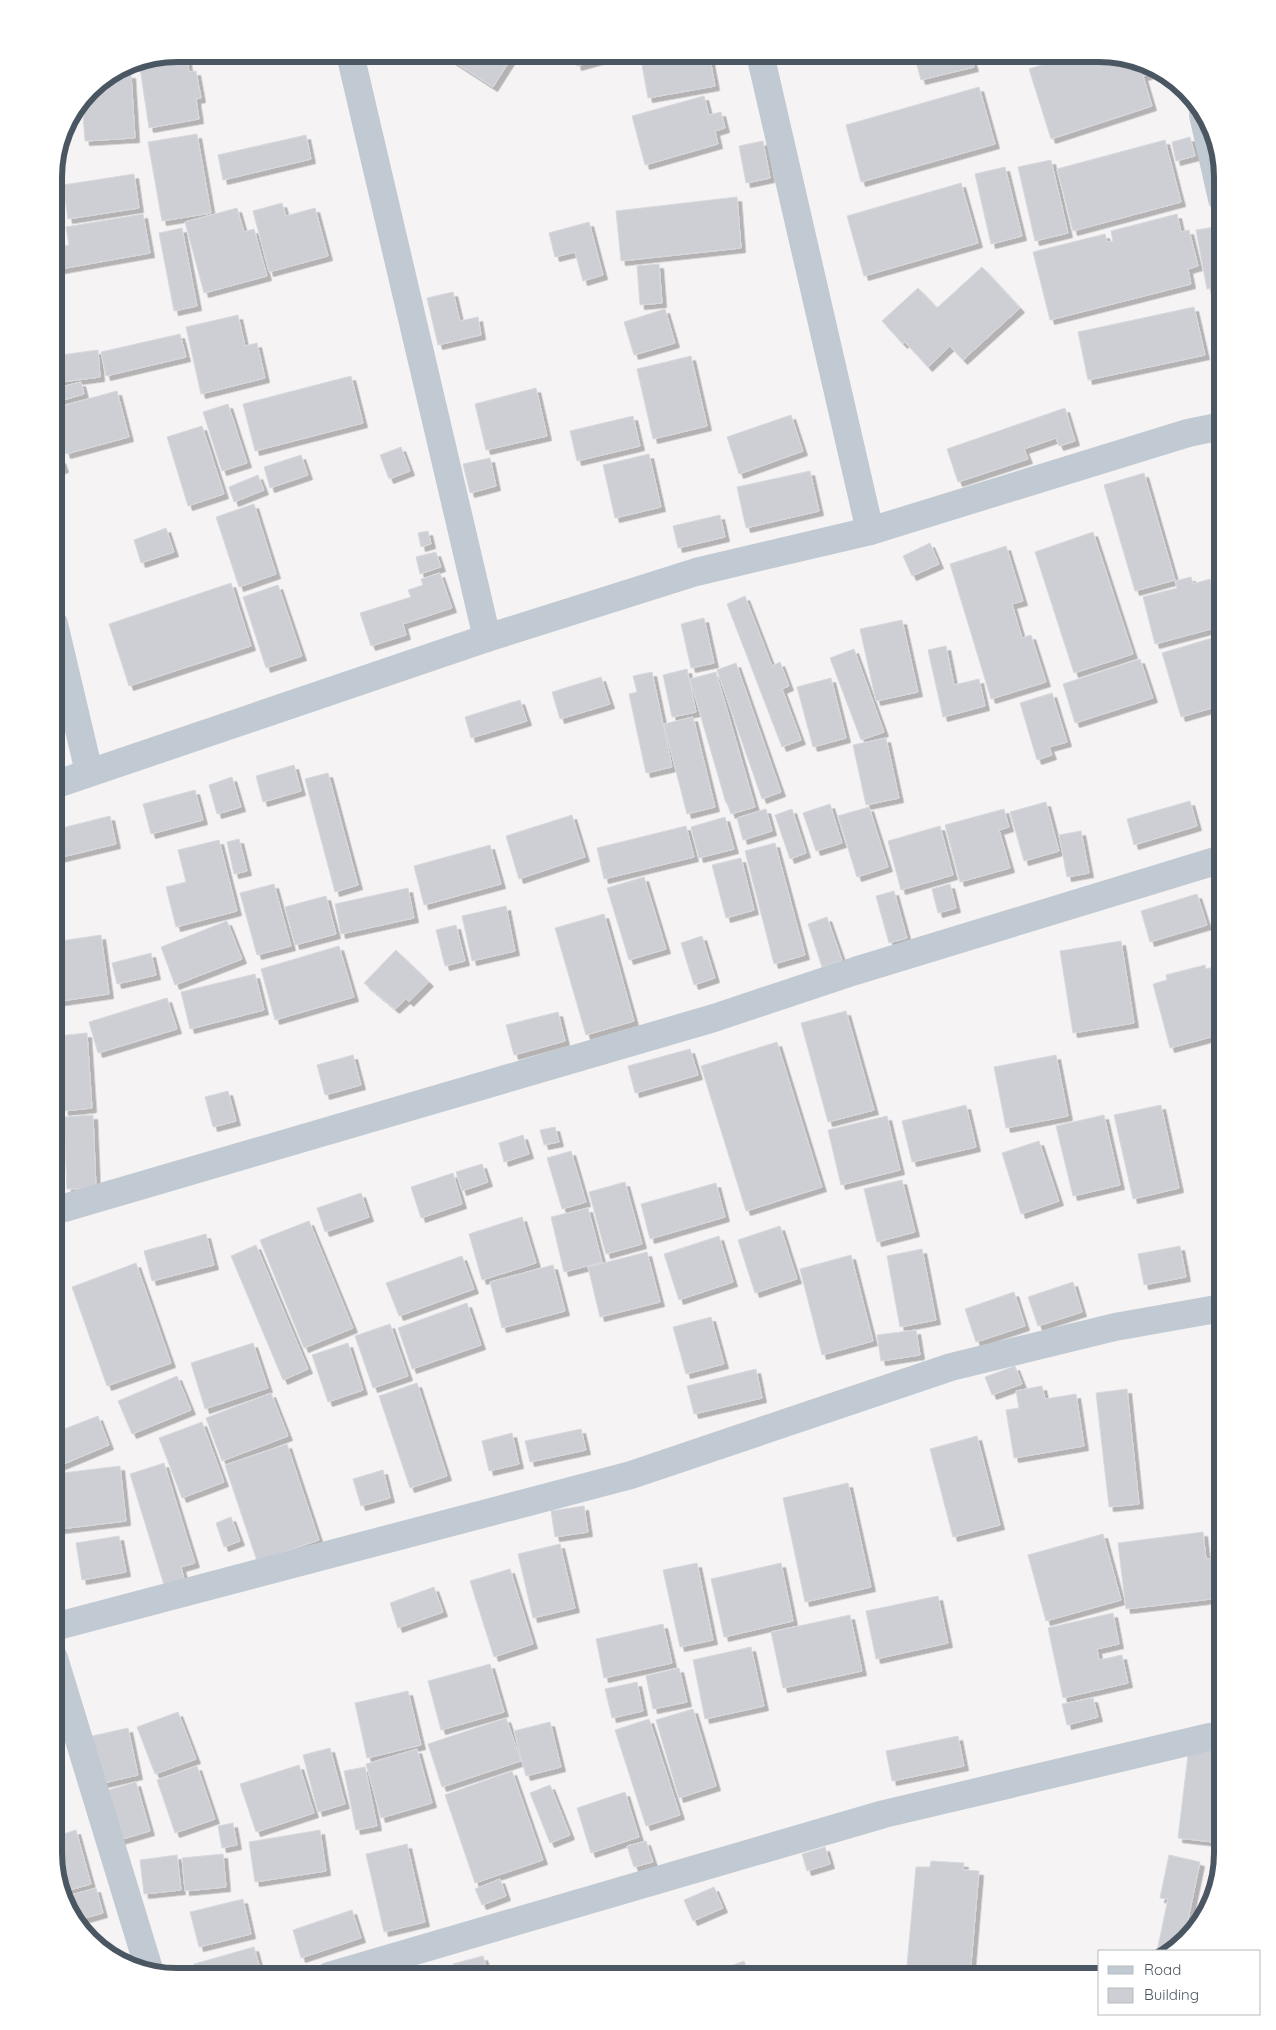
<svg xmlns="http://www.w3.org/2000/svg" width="1276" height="2030" font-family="Quicksand,sans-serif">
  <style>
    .building { fill: #cdcfd5; stroke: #d7d9de; filter: url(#shadow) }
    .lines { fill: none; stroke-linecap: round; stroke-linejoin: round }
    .minor { stroke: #c1cad2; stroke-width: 28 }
    .rim { fill: none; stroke: #4a5661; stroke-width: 6 }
  </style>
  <defs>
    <filter id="shadow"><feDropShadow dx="4.5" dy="4.5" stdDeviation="0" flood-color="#0004"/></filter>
  </defs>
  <rect width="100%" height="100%" fill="#f5f3f3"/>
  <g class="building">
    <path d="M186 54 189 72 196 71 201 98 196 99 199 119 149 128 139 61Z"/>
    <path d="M442 54H514L493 87Z"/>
    <path d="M574 54H620L577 66Z"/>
    <path d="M669 54H682L683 58 709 54 715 86 648 98 642 65 664 61 663 55Z"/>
    <path d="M914 54H970L974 67 921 80Z"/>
    <path d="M1077 54H1107L1149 68 1150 74 1143 76 1152 106 1051 139 1029 69Z"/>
    <path d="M131 74 135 138 85 141 82 102 90 90 112 75Z"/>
    <path d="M979 87 995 144 861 182 846 125Z"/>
    <path d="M704 96 709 115 721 112 725 128 715 131 718 144 645 165 632 116Z"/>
    <path d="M197 134 211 213 162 221 148 142Z"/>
    <path d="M306 135 311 159 223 180 218 155Z"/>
    <path d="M1190 137 1195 156 1176 161 1172 142Z"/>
    <path d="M1165 140 1181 202 1073 231 1057 169Z"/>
    <path d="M763 141 770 178 746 183 739 146Z"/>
    <path d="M1051 160 1068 233 1035 241 1018 167Z"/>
    <path d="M1005 167 1022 236 991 244 975 174Z"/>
    <path d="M134 174 139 208 68 219 63 185Z"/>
    <path d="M961 183 978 243 864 276 847 216Z"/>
    <path d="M737 197 741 248 621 261 616 211Z"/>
    <path d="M282 203 286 216 315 208 328 256 269 272 253 211Z"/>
    <path d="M237 208 244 232 254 229 267 276 204 293 185 222Z"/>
    <path d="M143 214 150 253 55 270 54 248 69 245 66 227Z"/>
    <path d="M1177 214 1181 232 1189 230 1198 266 1188 269 1191 284 1050 320 1033 252 1105 234 1107 242 1113 241 1111 231Z"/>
    <path d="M589 222 603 275 583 281 575 252 555 257 549 233Z"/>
    <path d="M1215 227 1222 265V286L1207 289 1196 230Z"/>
    <path d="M182 228 197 306 174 311 159 233Z"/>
    <path d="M659 264 662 303 640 305 637 266Z"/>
    <path d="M982 267 1020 308 963 360 950 346 928 367 905 342 903 344 882 321 918 288 937 308Z"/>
    <path d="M453 292 460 321 478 317 481 335 438 345 427 298Z"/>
    <path d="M1194 307 1205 355 1088 380 1078 332Z"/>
    <path d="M665 309 675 343 634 355 624 322Z"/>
    <path d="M238 315 245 346 257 343 265 378 201 394 186 327Z"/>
    <path d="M180 334 186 357 106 376 101 352Z"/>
    <path d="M98 350 100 377 54 383V356Z"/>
    <path d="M691 356 707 426 653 439 637 369Z"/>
    <path d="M351 376 363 423 255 451 243 404Z"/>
    <path d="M81 382 84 394 60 401 57 388Z"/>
    <path d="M536 388 547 436 486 450 475 404Z"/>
    <path d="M117 391 129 437 66 454 54 408Z"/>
    <path d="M228 404 247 463 222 471 203 412Z"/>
    <path d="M1065 408 1075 441 1059 446 1056 438 1024 449 1028 459 958 482 947 449Z"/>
    <path d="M791 415 803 451 739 474 727 437Z"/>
    <path d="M633 416 640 446 577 461 570 431Z"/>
    <path d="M202 426 224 494 188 506 167 437Z"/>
    <path d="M1222 445V468L1219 469 1212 447Z"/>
    <path d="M401 447 410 471 389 479 380 455Z"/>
    <path d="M649 454 661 507 615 518 603 465Z"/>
    <path d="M301 455 308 475 270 488 264 467Z"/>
    <path d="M490 458 496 486 470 493 463 464Z"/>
    <path d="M61 459 64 468 54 471V460Z"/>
    <path d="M810 471 819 511 746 528 737 487Z"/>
    <path d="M1222 472V521L1212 475Z"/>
    <path d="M1144 473 1175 580 1135 591 1104 485Z"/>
    <path d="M258 475 264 490 234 502 229 487Z"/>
    <path d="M254 504 276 574 239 587 216 517Z"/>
    <path d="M720 515 725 537 678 548 673 526Z"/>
    <path d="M166 528 174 552 141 563 134 540Z"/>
    <path d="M428 531 431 544 421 547 418 533Z"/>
    <path d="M1093 532 1133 654 1074 673 1035 552Z"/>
    <path d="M930 543 939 564 912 576 903 556Z"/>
    <path d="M1006 546 1023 601 1012 604 1022 638 1031 635 1046 682 991 699 950 564Z"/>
    <path d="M436 552 441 567 420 574 416 557Z"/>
    <path d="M440 573 452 608 403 624 406 635 371 646 360 613 411 597 408 590 423 585 421 579Z"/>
    <path d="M1191 577 1193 584 1210 579 1222 626 1155 644 1143 597 1177 588 1175 581Z"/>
    <path d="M231 583 251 646 129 686 109 624Z"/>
    <path d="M278 585 302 656 266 668 243 597Z"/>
    <path d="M745 596 772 666 780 662 789 686 782 689 801 740 782 747 727 604Z"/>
    <path d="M704 618 714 663 691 668 681 624Z"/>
    <path d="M902 620 918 692 876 701 860 629Z"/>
    <path d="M1222 635V705L1181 717 1162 653Z"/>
    <path d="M946 646 954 685 979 679 985 706 943 717 928 650Z"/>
    <path d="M854 649 884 732 861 740 830 658Z"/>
    <path d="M1140 659 1153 698 1075 723 1063 684Z"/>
    <path d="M736 663 781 792 762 799 717 670Z"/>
    <path d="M687 669 696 712 672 717 663 675Z"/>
    <path d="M652 672 672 767 646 773 629 694 637 692 633 676Z"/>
    <path d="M716 672 755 807 731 814 727 803H726L690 679Z"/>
    <path d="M601 677 610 704 560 719 552 692Z"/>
    <path d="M831 678 846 738 813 747 797 687Z"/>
    <path d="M1052 693 1067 742 1049 747 1052 755 1037 760 1020 703Z"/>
    <path d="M520 700 527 721 471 738 465 717Z"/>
    <path d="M693 717 715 807 687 814 664 724Z"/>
    <path d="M886 738 899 798 866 805 853 745Z"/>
    <path d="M294 765 301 791 263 802 256 776Z"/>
    <path d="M328 773 358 885 335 892 305 779Z"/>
    <path d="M232 777 241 807 217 814 209 785Z"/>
    <path d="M195 790 203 820 151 834 143 804Z"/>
    <path d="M1190 801 1197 826 1134 845 1127 819Z"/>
    <path d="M1046 802 1059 851 1024 861 1010 812Z"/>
    <path d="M830 804 842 843 816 851 803 813Z"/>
    <path d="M869 807 888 867 857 877 838 816Z"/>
    <path d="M766 809 772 831 743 840 737 818Z"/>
    <path d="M792 809 806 853 790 859 775 815Z"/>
    <path d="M1004 809 1009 827 999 830 1010 868 960 882 945 825Z"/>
    <path d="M572 815 585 857 519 879 506 836Z"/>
    <path d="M110 816 116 844 54 859V830Z"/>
    <path d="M725 817 734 849 699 858 691 827Z"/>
    <path d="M686 826 694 857 604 879 597 848Z"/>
    <path d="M940 826 953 875 901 890 888 841Z"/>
    <path d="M1081 831 1089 873 1067 877 1059 835Z"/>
    <path d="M239 839 247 871 234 874 227 842Z"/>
    <path d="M219 840 237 911 176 927 166 887 186 882 178 850Z"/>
    <path d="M775 843 805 955 774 964 745 851Z"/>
    <path d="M490 845 501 884 424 905 414 866Z"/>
    <path d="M741 858 754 910 726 918 712 865Z"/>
    <path d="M644 877 666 949 629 960 607 888Z"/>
    <path d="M274 884 291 946 257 955 240 893Z"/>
    <path d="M950 884 956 908 938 913 932 889Z"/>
    <path d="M408 888 414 918 341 934 335 904Z"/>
    <path d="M894 891 907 938 889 943 876 896Z"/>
    <path d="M1197 894 1207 925 1150 942 1141 911Z"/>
    <path d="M326 896 336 934 295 945 285 907Z"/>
    <path d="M506 906 515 951 472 961 462 916Z"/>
    <path d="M604 914 634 1021 586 1035 555 928Z"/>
    <path d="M827 917 842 960 822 967 808 924Z"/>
    <path d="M227 921 242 959 175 985 161 947Z"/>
    <path d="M456 925 465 961 445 966 436 930Z"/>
    <path d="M101 935 109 994 54 1002V942Z"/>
    <path d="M702 936 715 978 694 985 681 943Z"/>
    <path d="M1121 941 1134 1023 1073 1033 1060 951Z"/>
    <path d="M339 946 354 997 275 1020 261 969Z"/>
    <path d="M396 950 429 982 409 1002 406 999 395 1009 364 983Z"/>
    <path d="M151 953 156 975 117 984 112 963Z"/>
    <path d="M1205 965 1206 969 1222 965V1034L1170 1048 1153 984 1167 980 1166 975Z"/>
    <path d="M255 974 264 1010 190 1029 181 992Z"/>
    <path d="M167 998 177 1029 98 1053 89 1022Z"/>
    <path d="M846 1011 874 1110 828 1122 801 1023Z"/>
    <path d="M558 1012 565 1041 514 1055 506 1025Z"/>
    <path d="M87 1033 92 1108 64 1111 58 1036Z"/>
    <path d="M777 1042 822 1187 746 1211 701 1066Z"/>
    <path d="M690 1049 698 1075 635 1093 628 1066Z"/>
    <path d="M353 1055 361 1085 325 1095 317 1065Z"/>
    <path d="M1056 1055 1068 1116 1006 1128 994 1067Z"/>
    <path d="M228 1091 236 1121 213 1127 205 1097Z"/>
    <path d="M966 1105 976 1147 912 1162 902 1121Z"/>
    <path d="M1161 1105 1179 1188 1133 1199 1114 1115Z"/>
    <path d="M93 1115 96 1188 67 1189 64 1117Z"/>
    <path d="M1104 1115 1120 1185 1073 1196 1056 1126Z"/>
    <path d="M887 1116 900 1170 841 1185 828 1130Z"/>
    <path d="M555 1127 559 1142 544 1145 540 1130Z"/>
    <path d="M523 1135 529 1154 504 1162 499 1143Z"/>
    <path d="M1039 1141 1059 1201 1021 1214 1002 1153Z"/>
    <path d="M571 1151 586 1202 562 1209 547 1158Z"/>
    <path d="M482 1164 488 1182 462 1191 456 1172Z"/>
    <path d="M453 1173 462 1204 421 1218 411 1187Z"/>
    <path d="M902 1180 915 1232 877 1242 864 1189Z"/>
    <path d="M625 1182 642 1244 606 1254 589 1192Z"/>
    <path d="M716 1183 725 1217 650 1239 641 1204Z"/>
    <path d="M361 1193 369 1217 325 1232 317 1208Z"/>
    <path d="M1222 1196V1234L1217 1235 1212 1198Z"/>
    <path d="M588 1208 602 1262 564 1272 551 1217Z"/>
    <path d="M522 1217 536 1263 482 1280 469 1234Z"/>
    <path d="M309 1221 353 1328 304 1348 260 1240Z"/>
    <path d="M780 1226 797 1279 755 1293 738 1240Z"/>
    <path d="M206 1234 214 1265 152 1281 144 1251Z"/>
    <path d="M719 1236 733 1282 679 1300 664 1254Z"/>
    <path d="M256 1245 308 1369 283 1380 231 1256Z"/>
    <path d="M1180 1246 1186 1277 1144 1285 1138 1254Z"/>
    <path d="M922 1249 936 1320 900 1327 887 1256Z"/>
    <path d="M647 1252 660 1302 600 1317 588 1267Z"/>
    <path d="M851 1255 873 1341 822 1355 800 1269Z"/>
    <path d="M462 1256 474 1289 399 1316 386 1283Z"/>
    <path d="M136 1263 171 1363 107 1386 72 1287Z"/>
    <path d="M553 1265 565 1311 502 1328 490 1282Z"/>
    <path d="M1073 1282 1082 1312 1038 1326 1028 1297Z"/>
    <path d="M1014 1292 1025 1326 976 1342 965 1309Z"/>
    <path d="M467 1303 481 1345 412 1369 398 1328Z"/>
    <path d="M711 1317 724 1364 686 1374 673 1327Z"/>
    <path d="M390 1324 408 1376 373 1388 355 1336Z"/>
    <path d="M916 1330 920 1355 881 1361 877 1335Z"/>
    <path d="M253 1343 268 1388 205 1409 191 1363Z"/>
    <path d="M348 1343 363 1390 328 1402 312 1355Z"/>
    <path d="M1015 1366 1022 1384 992 1395 985 1377Z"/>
    <path d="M756 1369 762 1398 694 1414 687 1386Z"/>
    <path d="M177 1376 191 1410 132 1434 118 1401Z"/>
    <path d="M417 1383 447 1476 410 1488 379 1396Z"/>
    <path d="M1042 1386 1045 1399 1076 1394 1084 1446 1014 1458 1006 1410 1019 1408 1016 1391Z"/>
    <path d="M1127 1389 1139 1504 1109 1507 1096 1393Z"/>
    <path d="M271 1393 288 1436 222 1461 206 1418Z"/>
    <path d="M98 1416 109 1445 54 1468V1433Z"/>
    <path d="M202 1422 224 1482 182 1498 159 1438Z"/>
    <path d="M581 1429 586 1450 530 1462 525 1441Z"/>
    <path d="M512 1433 519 1464 489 1471 482 1441Z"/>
    <path d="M977 1436 1000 1525 953 1537 930 1449Z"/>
    <path d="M287 1444 319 1540 257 1561 225 1465Z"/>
    <path d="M164 1463 195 1563 181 1567 184 1579 164 1585 130 1474Z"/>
    <path d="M120 1466 126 1521 60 1529 54 1474Z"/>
    <path d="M383 1470 390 1498 361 1506 353 1479Z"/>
    <path d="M848 1483 871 1587 805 1602 783 1498Z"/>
    <path d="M584 1506 588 1532 555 1537 551 1511Z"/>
    <path d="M231 1517 240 1541 224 1547 216 1523Z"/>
    <path d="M1203 1532 1206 1559 1215 1558 1220 1598 1126 1609 1118 1543Z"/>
    <path d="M1103 1534 1121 1600 1046 1621 1028 1555Z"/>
    <path d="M119 1536 126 1572 82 1580 76 1543Z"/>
    <path d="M560 1544 575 1608 533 1618 518 1554Z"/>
    <path d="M697 1563 713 1640 680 1647 663 1570Z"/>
    <path d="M781 1563 793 1621 724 1637 711 1579Z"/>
    <path d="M510 1569 533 1644 494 1657 470 1581Z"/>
    <path d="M434 1587 443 1612 398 1628 390 1603Z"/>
    <path d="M938 1596 948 1643 876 1659 866 1611Z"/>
    <path d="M1113 1613 1119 1644 1097 1649 1099 1660 1122 1655 1128 1683 1063 1698 1048 1628Z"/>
    <path d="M850 1615 862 1671 783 1688 771 1632Z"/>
    <path d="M663 1624 672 1663 604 1678 596 1639Z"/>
    <path d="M751 1647 764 1706 705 1719 693 1660Z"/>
    <path d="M490 1664 504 1712 441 1730 428 1681Z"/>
    <path d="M679 1668 687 1702 653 1709 646 1676Z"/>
    <path d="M637 1682 643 1711 612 1718 605 1689Z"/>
    <path d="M408 1691 421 1745 367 1758 355 1703Z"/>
    <path d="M1093 1698 1098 1717 1067 1725 1062 1704Z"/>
    <path d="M693 1709 716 1786 679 1798 656 1720Z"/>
    <path d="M178 1712 196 1759 155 1774 137 1727Z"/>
    <path d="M506 1718 521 1761 442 1787 428 1744Z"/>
    <path d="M649 1719 680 1815 646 1826 615 1730Z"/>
    <path d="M550 1722 561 1767 526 1776 514 1731Z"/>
    <path d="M128 1728 138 1775 99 1784 88 1737Z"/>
    <path d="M958 1736 964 1766 892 1781 886 1751Z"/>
    <path d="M1189 1747 1222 1751V1843L1178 1838Z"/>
    <path d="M330 1748 345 1804 318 1812 303 1755Z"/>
    <path d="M417 1749 432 1803 381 1818 366 1764Z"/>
    <path d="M299 1765 314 1813 256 1832 240 1784Z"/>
    <path d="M197 1766 215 1819 175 1833 157 1780Z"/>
    <path d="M365 1767 377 1826 356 1830 344 1771Z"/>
    <path d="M512 1771 543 1860 475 1883 445 1795Z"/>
    <path d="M136 1782 150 1831 116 1841 102 1792Z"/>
    <path d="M550 1785 570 1835 550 1843 530 1793Z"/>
    <path d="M625 1792 639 1837 591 1853 577 1808Z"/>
    <path d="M233 1823 237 1845 222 1848 218 1826Z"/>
    <path d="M76 1830 91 1884 63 1892 54 1852V1837Z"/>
    <path d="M320 1830 326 1871 255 1882 249 1842Z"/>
    <path d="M646 1841 653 1862 634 1867 627 1846Z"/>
    <path d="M407 1844 425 1922 384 1932 366 1854Z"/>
    <path d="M825 1847 830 1864 807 1871 802 1854Z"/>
    <path d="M223 1854 226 1887 185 1891 182 1858Z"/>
    <path d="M177 1855 181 1890 144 1894 140 1860Z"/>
    <path d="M1169 1855 1200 1862 1185 1934 1166 1951H1157L1168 1899 1160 1898Z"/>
    <path d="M931 1861 964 1863 963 1870 979 1871 970 1976H906L916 1867H930Z"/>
    <path d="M500 1879 506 1896 482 1905 475 1889Z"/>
    <path d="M714 1887 723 1908 693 1921 684 1900Z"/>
    <path d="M96 1888 103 1913 78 1920 67 1907 64 1897Z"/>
    <path d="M243 1899 251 1934 199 1947 190 1912Z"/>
    <path d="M352 1910 361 1938 301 1958 293 1930Z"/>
    <path d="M254 1947 262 1976H197L194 1964Z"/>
    <path d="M483 1956 489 1976H457L453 1964Z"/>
    <path d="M744 1961 750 1976H704Z"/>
  </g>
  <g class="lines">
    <g class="minor">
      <path d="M350 54 487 638"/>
      <path d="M760 54 870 531"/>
      <path d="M1203 115 1222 199"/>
      <path d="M54 624 89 772"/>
      <path d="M54 785 487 638 696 572 870 531 1188 433 1222 426"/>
      <path d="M54 1211 714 1018 855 971 1222 859"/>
      <path d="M54 1627 631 1475 951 1367 1115 1327 1222 1308"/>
      <path d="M54 1658 149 1969"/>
      <path d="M329 1976 884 1814 1209 1737 1222 1736"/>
    </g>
  </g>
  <path d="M0 0H1276V2030H0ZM177 62H1099A115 115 0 0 1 1214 177V1853A115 115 0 0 1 1099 1968H177A115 115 0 0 1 62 1853V177A115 115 0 0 1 177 62Z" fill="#fff" fill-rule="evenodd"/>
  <path class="rim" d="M177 62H1099A115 115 0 0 1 1214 177V1853A115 115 0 0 1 1099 1968H177A115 115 0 0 1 62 1853V177A115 115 0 0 1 177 62Z"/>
  <rect x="1098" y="1950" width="162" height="65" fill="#ffffff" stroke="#b7bbc0"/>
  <rect x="1108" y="1966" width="25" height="8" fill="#c1cad2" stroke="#b7bbc0"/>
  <text x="1144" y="1975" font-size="15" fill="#4a5661">Road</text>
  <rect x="1108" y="1988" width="25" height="15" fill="#cdcfd5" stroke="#b7bbc0"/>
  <text x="1144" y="2000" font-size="15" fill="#4a5661">Building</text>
</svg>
